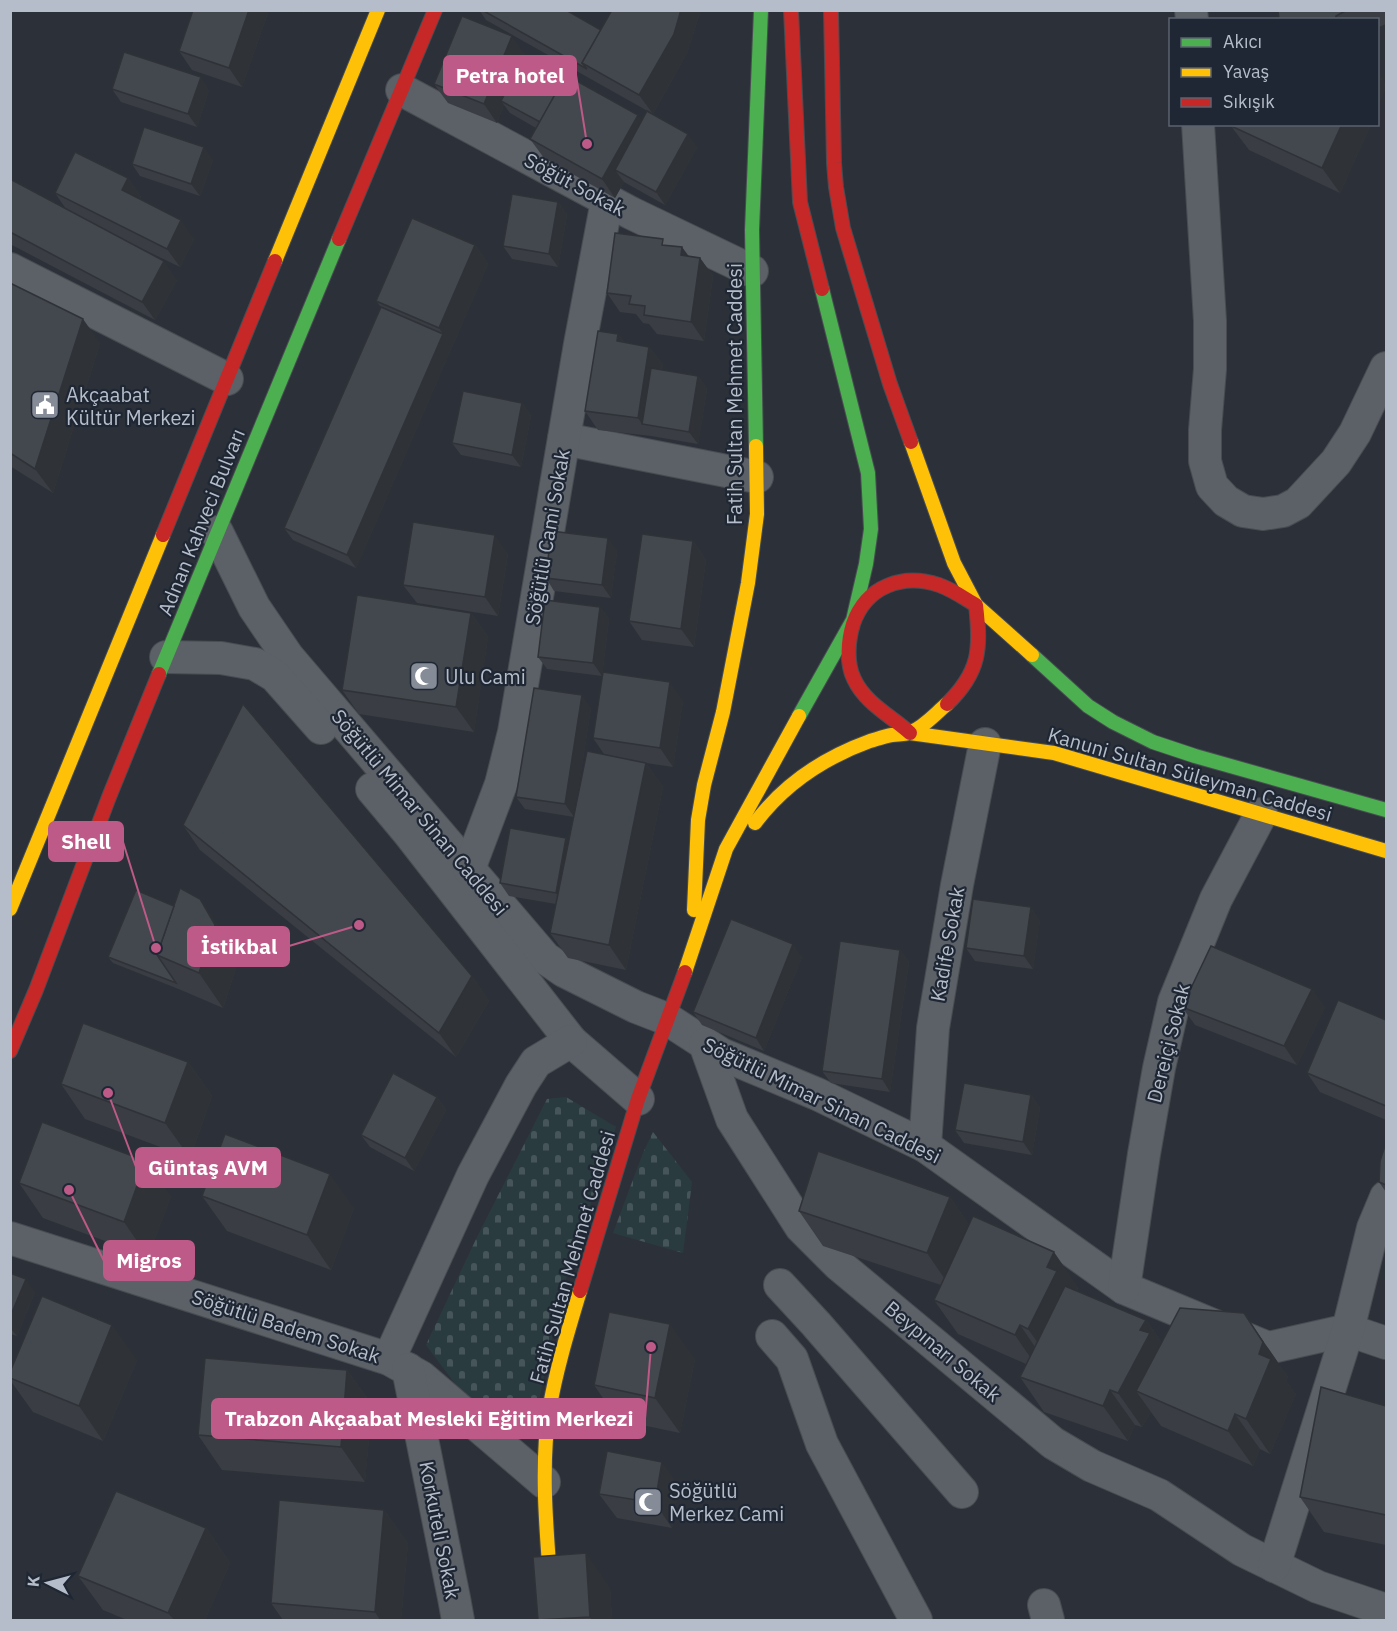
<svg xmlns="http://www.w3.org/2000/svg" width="1397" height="1631" font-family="'IBM Plex Sans',sans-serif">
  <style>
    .cemetery { fill: url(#cemetery-stones) }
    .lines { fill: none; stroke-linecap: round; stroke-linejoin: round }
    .street-casing { stroke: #484c52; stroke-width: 34 }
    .fast-casing { stroke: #484c52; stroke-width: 16 }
    .slow-casing { stroke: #484c52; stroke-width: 16 }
    .jam-casing { stroke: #484c52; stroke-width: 16 }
    .street { stroke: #5c6067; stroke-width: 32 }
    .fast { stroke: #4caf50; stroke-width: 14 }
    .slow { stroke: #ffc107; stroke-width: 14 }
    .jam { stroke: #c62828; stroke-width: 14 }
    .wall { fill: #3a3d43 }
    .shaded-wall { fill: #2f3237 }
    .building { fill: #43474e; stroke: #2f3237; stroke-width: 1.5 }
    .labels { text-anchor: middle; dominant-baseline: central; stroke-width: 4.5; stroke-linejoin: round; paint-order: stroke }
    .street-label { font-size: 20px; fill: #b6bdca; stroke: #1f2734 }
    .poi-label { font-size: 20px; fill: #b6bdca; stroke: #1f2734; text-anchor: start }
    .leader { fill: none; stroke: #bd5a87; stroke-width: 2 }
    .callout-dot { fill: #bd5a87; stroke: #1f2734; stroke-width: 2 }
    .callout { fill: #bd5a87; stroke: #bd5a87; stroke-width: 2 }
    .callout-label { font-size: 21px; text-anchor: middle; font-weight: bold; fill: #fff }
  </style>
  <defs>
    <pattern id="cemetery-stones" width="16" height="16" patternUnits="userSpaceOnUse" patternTransform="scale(1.5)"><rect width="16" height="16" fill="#293b3f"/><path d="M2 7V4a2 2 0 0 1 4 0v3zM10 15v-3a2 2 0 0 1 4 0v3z" fill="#465559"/></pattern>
  </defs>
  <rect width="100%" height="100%" fill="#2c3139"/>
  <g class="cemetery">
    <path d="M566 1097 616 1127 562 1290 532 1434 494 1431 481 1418 426 1345 477 1237 547 1099Z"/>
    <path d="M653 1132 692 1182 683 1253 613 1233 643 1153Z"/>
  </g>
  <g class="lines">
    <g class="street-casing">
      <g id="street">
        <path d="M1191 10 1192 20"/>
        <path d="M402 90 631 213 752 271"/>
        <path d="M1198 124 1210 321V369L1205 430V461L1212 486 1226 501 1243 511 1263 514 1283 511 1298 503 1336 462 1355 433 1386 368"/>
        <path d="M10 269 227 379"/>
        <path d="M564 439 757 477"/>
        <path d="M217 532 254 607 288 657 545 958 564 971 636 1007 667 1019 721 1054 817 1094 925 1146 1124 1288 1268 1348 1348 1330 1386 1343"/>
        <path d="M166 657 221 658 255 664 275 676 321 728"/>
        <path d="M372 789 408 832 571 1041 638 1099"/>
        <path d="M469 869 501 784 514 732 580 344 607 201"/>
        <path d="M705 1044 732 1119 801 1227 839 1265 1053 1443 1092 1466 1159 1495 1242 1550 1318 1587 1386 1610"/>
        <path d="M925 1146 933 1028 957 885 985 744"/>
        <path d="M10 1238 389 1359 421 1377 544 1482"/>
        <path d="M780 1285 816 1324 962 1492"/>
        <path d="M1124 1288 1144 1154 1159 1068 1174 1002 1216 899 1261 814"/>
        <path d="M772 1336 792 1359 822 1444 916 1620"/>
        <path d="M389 1359 473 1175 521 1085 536 1062 571 1041"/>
        <path d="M408 1369 454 1598 458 1620"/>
        <path d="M1274 1566 1348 1330 1373 1228 1386 1197"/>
        <path d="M1044 1605 1048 1620"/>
      </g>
    </g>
    <g class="fast-casing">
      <g id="fast">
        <path d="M756 446 752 230 761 10"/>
        <path d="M1032 655 1088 706 1113 722 1153 742 1195 756 1386 810"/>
        <path d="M159 674 339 239"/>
        <path d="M799 716 853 620 866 564 871 529 868 473 822 289"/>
      </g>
    </g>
    <g class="slow-casing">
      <g id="slow">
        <path d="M275 261 378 10"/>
        <path d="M911 442 954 563 976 605 1032 655"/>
        <path d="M910 733 1054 753 1386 851"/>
        <path d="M755 823C785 783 823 758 870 741 877 739 885 736 892 735 899 734 905 735 911 732 924 727 936 713 947 704"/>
        <path d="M10 909 163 535"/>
        <path d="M694 910 698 820 704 785 723 712 748 583 757 514 756 446"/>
        <path d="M685 972 726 849 799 716"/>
        <path d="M553 1620C549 1552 539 1478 549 1411 556 1370 568 1331 580 1291"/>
      </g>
    </g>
    <g class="jam-casing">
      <g id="jam">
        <path d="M791 10 800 202 822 289"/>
        <path d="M831 10 834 163 836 187 843 228 890 384 911 442"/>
        <path d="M339 239 435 10"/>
        <path d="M163 535 275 261"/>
        <path d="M910 733C891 716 865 703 854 679 846 663 848 640 853 624 866 586 903 573 939 585 953 590 964 598 976 605 981 649 980 672 947 704"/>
        <path d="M10 1051 36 990 109 797 159 674"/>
        <path d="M580 1291 638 1099 685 972"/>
      </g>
    </g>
    <use href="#street" class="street"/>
    <use href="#fast" class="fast"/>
    <use href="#slow" class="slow"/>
    <use href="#jam" class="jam"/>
  </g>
  <g class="wall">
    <path d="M193 10H269L242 87 192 70 179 51Z"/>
    <path d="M479 10H566L601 30 612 10H701L687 53 653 114 486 20Z"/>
    <path d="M1278 10H1386V24L1377 28V20H1279Z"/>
    <path d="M525 55 523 60 642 120 697 147 665 205 624 182 615 198 544 158 530 139 536 128 510 113 504 105 497 123 448 103 434 84Z"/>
    <path d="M112 89 209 90 197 127 121 102Z"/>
    <path d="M1232 124H1371L1340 193 1249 150 1231 126Z"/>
    <path d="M213 160 200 196 140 176 132 164Z"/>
    <path d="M128 178 141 197 140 199 194 239 180 267 130 243 177 280 155 320 10 244V182L66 209 55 193Z"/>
    <path d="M558 202 567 215 558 267 512 259 503 246Z"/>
    <path d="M475 245 488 264 356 568 293 540 284 528 381 307 376 301Z"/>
    <path d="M667 245 688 256 700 258 713 276 704 341 657 334 649 324 643 323 636 314 620 312 607 293Z"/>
    <path d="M10 283 100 343 53 493 10 466Z"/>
    <path d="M618 334 624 342 649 347 663 365 662 370 698 376 707 389 698 444 651 436 598 430 585 411Z"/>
    <path d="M522 403 531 416 521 467 461 455 452 443Z"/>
    <path d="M693 541 706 560 694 647 642 640 629 621Z"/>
    <path d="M617 551 611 598 554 591 546 578Z"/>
    <path d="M508 554 498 616 417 603 403 585Z"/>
    <path d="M600 607 609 619 602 676 547 669 538 657Z"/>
    <path d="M471 613 488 637 474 732 359 714 342 690Z"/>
    <path d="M683 701 673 767 646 763 663 787 626 970 568 958 550 933 556 904 509 896 500 883 566 838 569 842 604 754 593 738Z"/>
    <path d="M591 708 574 817 525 809 516 797Z"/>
    <path d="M183 825 472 976 489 1001 456 1057 200 850Z"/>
    <path d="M1040 920 1033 969 975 961 966 948Z"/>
    <path d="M224 934 239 959 223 1008 181 990 113 963 108 957Z"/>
    <path d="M900 950 909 962 890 1092 831 1083 822 1071Z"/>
    <path d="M802 957 764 1051 702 1025 693 1012Z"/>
    <path d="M1182 1007H1325L1297 1065 1195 1025Z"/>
    <path d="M1386 1020V1120L1320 1092 1307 1073Z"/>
    <path d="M188 1062 212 1096 190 1158 85 1119 61 1084Z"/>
    <path d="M1031 1095 1040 1108 1032 1155 964 1143 955 1130Z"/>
    <path d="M437 1097 446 1110 414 1171 370 1147 361 1135Z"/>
    <path d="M1386 1143V1192L1379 1182Z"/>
    <path d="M19 1183 171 1196 148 1257 43 1218Z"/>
    <path d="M202 1196 354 1208 331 1270 227 1231Z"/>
    <path d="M950 1197 969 1225 1078 1287 1077 1291 1146 1320 1162 1343 1268 1348 1288 1377 1286 1381 1296 1394 1270 1454 1260 1449 1253 1466 1161 1426 1151 1412 1142 1427 1135 1425 1128 1441 1044 1412 1020 1377 1026 1364 958 1334 934 1300 941 1285 823 1246 799 1211Z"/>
    <path d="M10 1273 35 1292 17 1336 10 1334Z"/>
    <path d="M695 1359 680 1433 618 1420 594 1385Z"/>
    <path d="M137 1360 103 1441 33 1412 10 1380V1372Z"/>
    <path d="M347 1370 372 1405 365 1482 222 1470 198 1435Z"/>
    <path d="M1386 1406V1545L1324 1532 1300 1497Z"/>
    <path d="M679 1486 672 1528 617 1518 599 1494Z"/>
    <path d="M384 1510 408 1544 401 1620H283L271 1603Z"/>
    <path d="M206 1528 230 1563 205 1620H127L103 1610 78 1576Z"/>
    <path d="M610 1588 612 1620H538Z"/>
  </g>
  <g class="shaded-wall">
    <path d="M249 10H269L242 87 229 68Z"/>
    <path d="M301 10H306L304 15Z"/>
    <path d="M681 10H701L687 53 653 114 639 95Z"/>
    <path d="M512 36 525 55 505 103 501 101 504 105 497 123 484 104Z"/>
    <path d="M1377 70 1386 83V90L1377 110Z"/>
    <path d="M201 77 209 90 197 127 188 114Z"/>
    <path d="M638 115 651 133 615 170 624 182 615 198 602 179Z"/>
    <path d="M1342 124H1371L1340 193 1322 168Z"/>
    <path d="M688 134 697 147 665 205 656 192Z"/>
    <path d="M204 147 213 160 200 196 191 184Z"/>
    <path d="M128 178 141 197 135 209 122 190Z"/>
    <path d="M558 202 567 215 558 267 549 254Z"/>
    <path d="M181 220 194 239 180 267 167 249Z"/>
    <path d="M475 245 488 264 356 568 347 555 443 334 439 328Z"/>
    <path d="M682 247 696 266 681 255Z"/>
    <path d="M700 258 713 276 704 341 691 322Z"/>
    <path d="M164 261 177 280 155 320 142 302Z"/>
    <path d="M83 319 100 343 53 493 35 469Z"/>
    <path d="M618 334 631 353 617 341Z"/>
    <path d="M649 347 663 365 653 425 642 424 638 418Z"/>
    <path d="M698 376 707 389 698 444 689 432Z"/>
    <path d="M522 403 531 416 521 467 512 455Z"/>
    <path d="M495 535 508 554 498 616 485 597Z"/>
    <path d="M608 538 617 551 611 598 602 585Z"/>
    <path d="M693 541 706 560 694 647 681 629Z"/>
    <path d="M600 607 609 619 602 676 593 663Z"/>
    <path d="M471 613 488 637 474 732 456 707Z"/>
    <path d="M670 682 683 701 673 767 660 748Z"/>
    <path d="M582 695 591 708 574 817 565 804Z"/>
    <path d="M646 763 663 787 626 970 609 945Z"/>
    <path d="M566 838 575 851 565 906 556 893Z"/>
    <path d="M200 899 224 934 239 959 223 1008 199 973Z"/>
    <path d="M1031 907 1040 920 1033 969 1024 956Z"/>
    <path d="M793 944 802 957 764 1051 756 1038Z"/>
    <path d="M900 950 909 962 890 1092 882 1079Z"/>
    <path d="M472 976 489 1001 456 1057 439 1033Z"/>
    <path d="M1312 989 1325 1007 1297 1065 1284 1046Z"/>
    <path d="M188 1062 212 1096 190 1158 165 1123Z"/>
    <path d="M1031 1095 1040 1108 1032 1155 1023 1142Z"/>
    <path d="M437 1097 446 1110 414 1171 405 1158Z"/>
    <path d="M146 1161 171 1196 148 1257 124 1222Z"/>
    <path d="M330 1174 354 1208 331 1270 307 1235Z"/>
    <path d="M950 1197 974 1232 951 1288 927 1253Z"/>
    <path d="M1054 1252 1078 1287 1074 1296 1053 1364 1028 1329 1047 1267Z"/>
    <path d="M26 1279 35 1292 17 1336 10 1328V1317Z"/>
    <path d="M1244 1313 1288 1377 1286 1381 1296 1394 1270 1454 1246 1419 1259 1354Z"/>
    <path d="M1146 1320 1170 1355 1136 1391 1151 1412 1142 1427 1118 1393 1140 1330Z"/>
    <path d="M670 1324 695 1359 680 1433 655 1398Z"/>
    <path d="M112 1325 137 1360 103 1441 79 1406Z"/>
    <path d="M1020 1325 1044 1360 1039 1370 1015 1335Z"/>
    <path d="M347 1370 372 1405 365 1482 341 1447Z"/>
    <path d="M1110 1390 1135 1425 1128 1441 1103 1406Z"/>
    <path d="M1235 1414 1260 1449 1253 1466 1228 1431Z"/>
    <path d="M662 1462 679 1486 672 1528 655 1503Z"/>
    <path d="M384 1510 408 1544 401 1620H380L375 1612Z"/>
    <path d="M206 1528 230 1563 205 1620H174L168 1613Z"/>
    <path d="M586 1553 610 1588 612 1620H592L590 1617Z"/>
  </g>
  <g class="building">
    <path d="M193 10H249L229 68 179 51Z"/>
    <path d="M482 10H566L601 30 582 63 587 69Z"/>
    <path d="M612 10H681L674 34 639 95 582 63Z"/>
    <path d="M1278 10H1347L1336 16V20H1279Z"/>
    <path d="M462 16 512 36 484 104 434 84Z"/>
    <path d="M124 52 201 77 188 114 112 89Z"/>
    <path d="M525 56 564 78 540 122 501 101Z"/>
    <path d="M566 75 638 115 602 179 530 139Z"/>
    <path d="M647 111 688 134 656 192 615 170Z"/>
    <path d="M1232 124H1342L1322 168 1231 126Z"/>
    <path d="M144 127 204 147 191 184 132 164Z"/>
    <path d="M75 152 128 178 122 190 181 220 167 249 55 193Z"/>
    <path d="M12 180 164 261 142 302 10 232V183Z"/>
    <path d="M512 194 558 202 549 254 503 246Z"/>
    <path d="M412 218 475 245 439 328 376 301Z"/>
    <path d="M615 233 663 239 662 245 682 247 681 255 700 258 691 322 644 315 645 306 629 304 631 296 607 293Z"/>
    <path d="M10 283 83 319 35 469 10 453Z"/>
    <path d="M381 307 443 334 347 555 284 528Z"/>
    <path d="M598 331 618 334 617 341 649 347 638 418 585 411Z"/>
    <path d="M651 368 698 376 689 432 642 424Z"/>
    <path d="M463 391 522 403 512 455 452 443Z"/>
    <path d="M413 522 495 535 485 597 403 585Z"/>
    <path d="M551 531 608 538 602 585 546 578Z"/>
    <path d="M642 534 693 541 681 629 629 621Z"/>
    <path d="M357 595 471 613 456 707 342 690Z"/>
    <path d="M545 600 600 607 593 663 538 657Z"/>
    <path d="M603 672 670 682 660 748 593 738Z"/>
    <path d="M534 688 582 695 565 804 516 797Z"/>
    <path d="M243 704 472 976 439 1033 183 825Z"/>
    <path d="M587 751 646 763 609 945 550 933Z"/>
    <path d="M510 828 566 838 556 893 500 883Z"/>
    <path d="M180 888 200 899 215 925 199 973 157 955Z"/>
    <path d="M136 890 174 906 157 955 176 983 108 957Z"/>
    <path d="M973 899 1031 907 1024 956 966 948Z"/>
    <path d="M731 919 793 944 756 1038 693 1012Z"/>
    <path d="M840 941 900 950 882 1079 822 1071Z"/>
    <path d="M1211 946 1312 989 1284 1046 1182 1007Z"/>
    <path d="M1338 1000 1386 1020V1106L1307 1073Z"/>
    <path d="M83 1023 188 1062 165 1123 61 1084Z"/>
    <path d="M393 1073 437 1097 405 1158 361 1135Z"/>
    <path d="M964 1083 1031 1095 1023 1142 955 1130Z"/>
    <path d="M42 1122 146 1161 124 1222 19 1183Z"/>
    <path d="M225 1134 330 1174 307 1235 202 1196Z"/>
    <path d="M1386 1143V1185L1379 1182 1380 1161Z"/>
    <path d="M818 1151 950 1197 927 1253 799 1211Z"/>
    <path d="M973 1216 1054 1252 1047 1267 1057 1271 1028 1329 1020 1325 1015 1335 934 1300Z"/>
    <path d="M10 1273 26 1279 10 1317Z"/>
    <path d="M1065 1286 1146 1320 1140 1330 1150 1333 1118 1393 1110 1390 1103 1406 1020 1377Z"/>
    <path d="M42 1296 112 1325 79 1406 10 1378V1372Z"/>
    <path d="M1180 1308 1244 1313 1263 1342 1259 1354 1271 1359 1246 1419 1235 1414 1228 1431 1136 1391Z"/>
    <path d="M609 1312 670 1324 655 1398 594 1385Z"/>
    <path d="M205 1358 347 1370 341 1447 198 1435Z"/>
    <path d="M1321 1387 1386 1406V1515L1300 1497Z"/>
    <path d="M607 1451 662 1462 655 1503 599 1494Z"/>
    <path d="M116 1491 206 1528 168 1613 78 1576Z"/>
    <path d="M279 1500 384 1510 375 1612 271 1603Z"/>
    <path d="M586 1553 590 1617 538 1620 533 1557Z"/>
  </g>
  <defs>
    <g id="civic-square" transform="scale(1.5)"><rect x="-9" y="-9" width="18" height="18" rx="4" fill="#868c97" stroke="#1f2734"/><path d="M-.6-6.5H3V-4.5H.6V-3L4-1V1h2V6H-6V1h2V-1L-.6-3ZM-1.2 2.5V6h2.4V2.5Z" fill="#fff"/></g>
    <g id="mosque-square" transform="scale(1.5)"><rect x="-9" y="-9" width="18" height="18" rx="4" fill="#868c97" stroke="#1f2734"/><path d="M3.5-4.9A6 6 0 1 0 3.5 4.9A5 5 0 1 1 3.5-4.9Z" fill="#fff"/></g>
  </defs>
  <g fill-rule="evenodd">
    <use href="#civic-square" x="45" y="405"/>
    <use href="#mosque-square" x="424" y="676"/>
    <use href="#mosque-square" x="648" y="1502"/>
  </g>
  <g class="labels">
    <g class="street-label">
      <text transform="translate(575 184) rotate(28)">Söğüt Sokak</text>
      <text transform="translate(734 394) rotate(-90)">Fatih Sultan Mehmet Caddesi</text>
      <text transform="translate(201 522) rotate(-68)">Adnan Kahveci Bulvarı</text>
      <text transform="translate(547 537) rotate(-80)">Söğütlü Cami Sokak</text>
      <text transform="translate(1190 774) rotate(16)">Kanuni Sultan Süleyman Caddesi</text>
      <text transform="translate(420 812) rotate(50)">Söğütlü Mimar Sinan Caddesi</text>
      <text transform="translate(947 944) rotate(-80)">Kadife Sokak</text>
      <text transform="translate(1168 1043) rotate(-76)">Dereiçi Sokak</text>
      <text transform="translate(822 1100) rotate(26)">Söğütlü Mimar Sinan Caddesi</text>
      <text transform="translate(572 1257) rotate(-74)">Fatih Sultan Mehmet Caddesi</text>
      <text transform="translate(286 1326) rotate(18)">Söğütlü Badem Sokak</text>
      <text transform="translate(943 1351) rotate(40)">Beypınarı Sokak</text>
      <text transform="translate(440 1530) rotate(79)">Korkuteli Sokak</text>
    </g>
    <g class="poi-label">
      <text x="66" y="394">Akçaabat<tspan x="66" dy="23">Kültür Merkezi</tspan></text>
      <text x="445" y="676">Ulu Cami</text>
      <text x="669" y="1490">Söğütlü<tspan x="669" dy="23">Merkez Cami</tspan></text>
    </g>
  </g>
  <path class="leader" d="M587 144L576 75M156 948L123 842M359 925L289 946M108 1093L136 1167M69 1190L104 1261M651 1347L645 1419"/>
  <g class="callout-dot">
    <circle cx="587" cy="144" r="6"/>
    <circle cx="156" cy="948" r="6"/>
    <circle cx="359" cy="925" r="6"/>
    <circle cx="108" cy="1093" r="6"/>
    <circle cx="69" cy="1190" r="6"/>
    <circle cx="651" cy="1347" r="6"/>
  </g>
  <g class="callout">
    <rect x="444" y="56" width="132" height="39" rx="6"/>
    <rect x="49" y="822" width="74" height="39" rx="6"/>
    <rect x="188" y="927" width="101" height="39" rx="6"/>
    <rect x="136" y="1148" width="144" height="39" rx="6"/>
    <rect x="104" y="1241" width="90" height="39" rx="6"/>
    <rect x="212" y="1399" width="433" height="39" rx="6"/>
  </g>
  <g class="callout-label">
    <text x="510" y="83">Petra hotel</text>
    <text x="86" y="849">Shell</text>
    <text x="239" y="954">İstikbal</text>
    <text x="208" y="1175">Güntaş AVM</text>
    <text x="149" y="1268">Migros</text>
    <text x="429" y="1426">Trabzon Akçaabat Mesleki Eğitim Merkezi</text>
  </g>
  <rect width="1397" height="1631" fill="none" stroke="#b6bdca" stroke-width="24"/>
  <rect x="1169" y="18" width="210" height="108" fill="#1f2734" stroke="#5b6370" stroke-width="1.5"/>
  <rect x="1181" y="38" width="30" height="9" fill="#4caf50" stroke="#5b6370" stroke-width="1.5"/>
  <text x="1223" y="48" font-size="18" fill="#b6bdca">Akıcı</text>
  <rect x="1181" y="68" width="30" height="9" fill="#ffc107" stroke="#5b6370" stroke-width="1.5"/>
  <text x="1223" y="78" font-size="18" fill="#b6bdca">Yavaş</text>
  <rect x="1181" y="98" width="30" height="9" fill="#c62828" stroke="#5b6370" stroke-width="1.5"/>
  <text x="1223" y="108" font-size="18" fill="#b6bdca">Sıkışık</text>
  <g transform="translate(48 1583) rotate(276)" stroke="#1f2734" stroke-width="4.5" paint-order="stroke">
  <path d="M0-4.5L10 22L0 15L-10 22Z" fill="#b6bdca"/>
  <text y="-9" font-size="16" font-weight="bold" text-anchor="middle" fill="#b6bdca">K</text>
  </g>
</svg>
